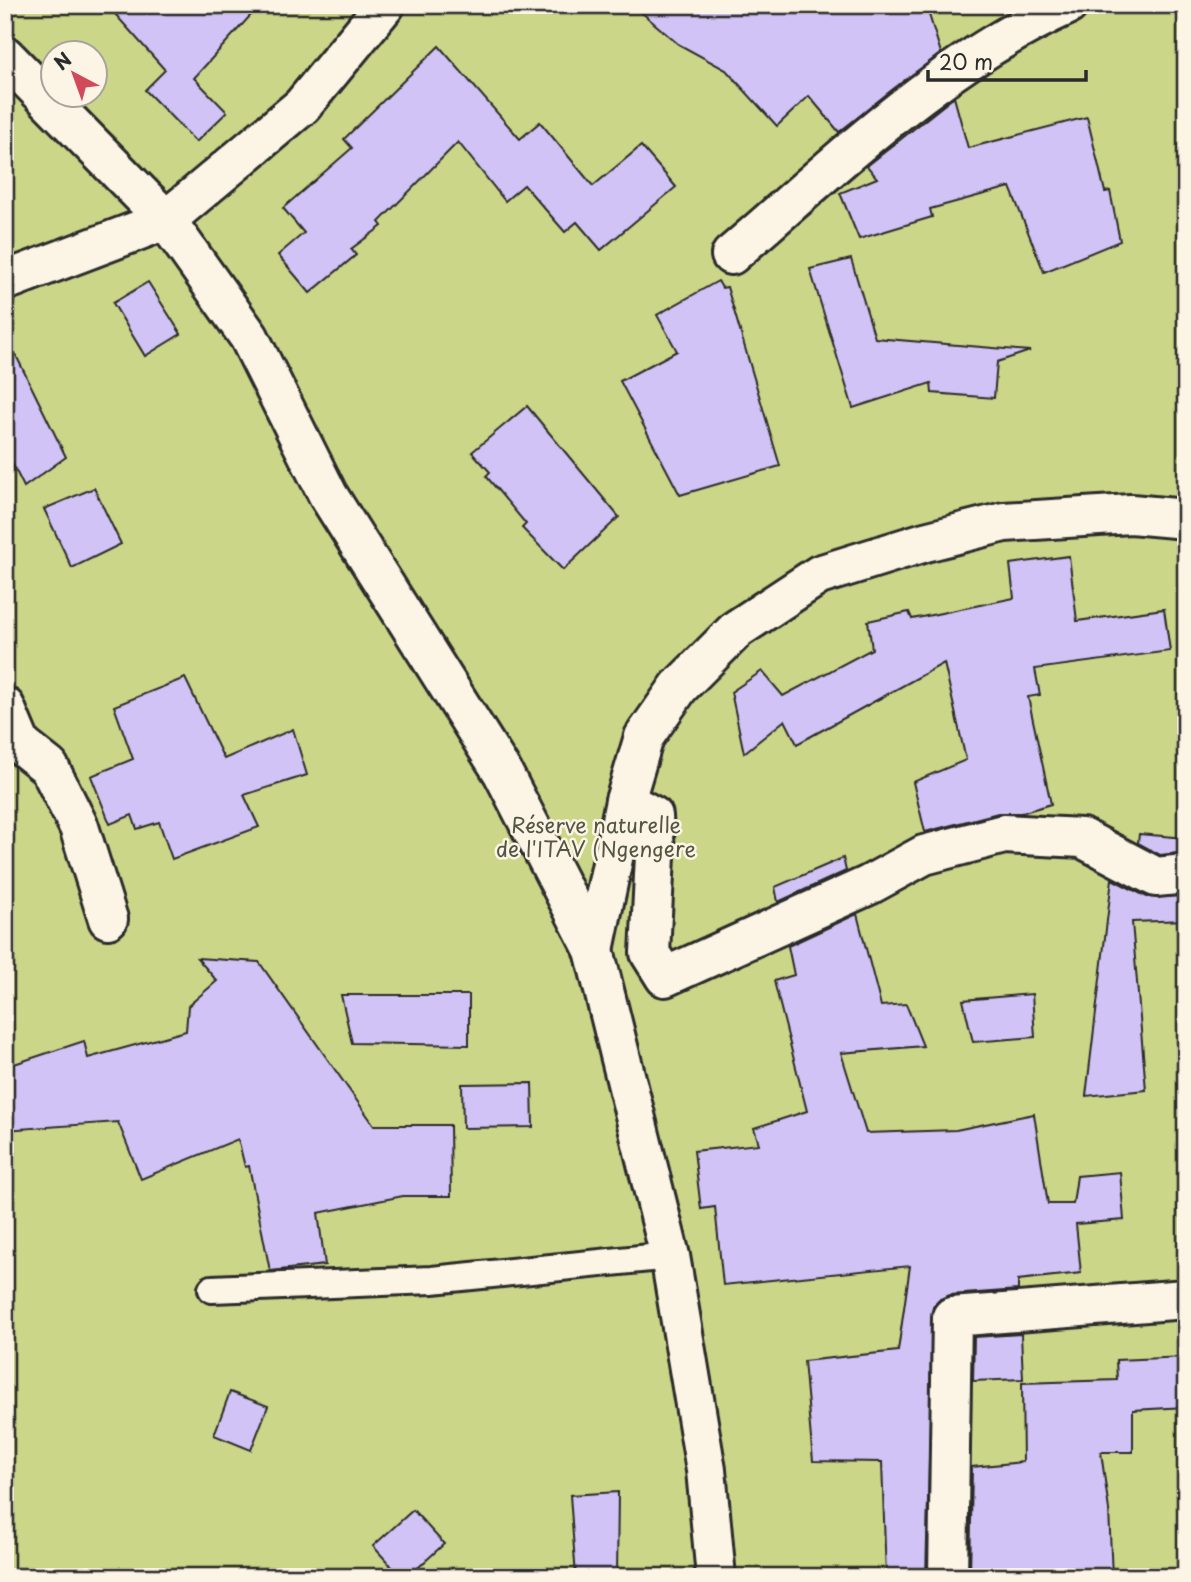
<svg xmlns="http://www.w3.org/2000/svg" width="1191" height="1582" font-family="'Playpen Sans',sans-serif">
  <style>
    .green { fill: #cbd689; stroke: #7b805a; stroke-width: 2; fill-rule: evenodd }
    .building { fill: #d1c3f5; stroke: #2b2b2b; stroke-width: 2 }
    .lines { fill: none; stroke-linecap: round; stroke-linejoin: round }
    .service-casing { stroke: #2b2b2b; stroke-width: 32 }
    .minor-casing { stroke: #2b2b2b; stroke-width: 44 }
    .service { stroke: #fcf5e5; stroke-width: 26 }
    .minor { stroke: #fcf5e5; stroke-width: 38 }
    .labels { text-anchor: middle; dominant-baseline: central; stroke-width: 5; stroke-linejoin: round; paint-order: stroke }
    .park-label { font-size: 21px; fill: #535642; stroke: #fcf5e5 }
  </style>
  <rect width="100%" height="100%" fill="#efe6ea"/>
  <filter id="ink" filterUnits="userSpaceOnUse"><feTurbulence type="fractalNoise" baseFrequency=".0143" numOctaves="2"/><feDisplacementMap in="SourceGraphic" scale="14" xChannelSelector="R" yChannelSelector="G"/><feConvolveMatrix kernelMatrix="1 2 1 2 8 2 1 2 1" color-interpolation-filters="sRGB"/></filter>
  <g filter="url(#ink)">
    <path class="green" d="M5 5H1186V1577H5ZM52 52H94V94H52Z"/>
    <g class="building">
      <path d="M107 5H260L194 78 227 112 196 142 145 90 165 70Z"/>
      <path d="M633 5H926L941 53 839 132 809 96 777 126 726 70 678 44Z"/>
      <path d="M439 46 520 139 540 122 593 186 641 146 676 187 601 250 577 222 565 232 524 185 505 201 458 142 379 222 382 226 351 249 356 255 310 293 278 255 304 233 283 208 352 148 344 139Z"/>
      <path d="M954 97 968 148 1087 117 1105 192 1110 191 1120 241 1044 272 1010 187 930 209 932 217 859 239 840 193 877 178 867 166Z"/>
      <path d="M851 259 875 338 1030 351 997 362 994 398 932 393 931 383 853 408 810 269Z"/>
      <path d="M718 281 722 288 727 287 780 466 680 495 620 381 677 351 657 315Z"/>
      <path d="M148 282 181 334 145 356 113 303Z"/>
      <path d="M5 333 66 457 24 487 5 449Z"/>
      <path d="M527 406 619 517 563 570 522 528 526 524 486 476 490 472 472 452Z"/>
      <path d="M94 488 121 544 72 568 44 509Z"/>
      <path d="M1069 556 1077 621 1164 609 1170 651 1035 669 1040 695 1028 697 1051 804 1021 813H998L925 832 913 782 966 760 944 663 797 744 785 720 744 753 731 692 762 671 783 696 872 649 868 621 909 612 912 619 1014 598 1010 564Z"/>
      <path d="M185 678 224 759 293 729 307 775 244 795 259 827 172 859 159 822 137 829 132 815 110 824 91 776 133 759 114 706Z"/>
      <path d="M1139 834 1186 838V852L1160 855 1138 843Z"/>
      <path d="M843 858 846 871 778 902 775 887Z"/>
      <path d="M1112 879 1147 897 1186 896V920L1132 922 1146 1090 1086 1096Z"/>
      <path d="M857 914 881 1006 906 1004 923 1046 841 1053 866 1133 956 1130 1034 1114 1048 1204H1073L1077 1176 1120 1172 1124 1220 1076 1224 1081 1273 1018 1280V1290L950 1295 940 1299 933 1307 926 1577H886L882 1462 813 1461 804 1361 898 1351 910 1266 723 1285 715 1207 701 1209 694 1151 759 1144 754 1128 807 1111 774 981 794 975 788 946Z"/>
      <path d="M197 958 259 962 374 1125H450L451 1196H403L318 1213 325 1265 270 1271 249 1166 245 1167 238 1139 141 1179 118 1122 5 1130V1067L84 1041 88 1058 186 1031 188 1006 217 981Z"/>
      <path d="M1032 994 1035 1037 973 1042 963 1000Z"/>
      <path d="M341 995H469V1045L352 1043Z"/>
      <path d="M532 1083 533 1127 463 1128 462 1084Z"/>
      <path d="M1021 1334 1023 1379 973 1381 974 1337Z"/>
      <path d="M1186 1357V1407L1133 1410V1452H1101L1109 1510 1112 1577H970L972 1467 1023 1462 1022 1383 1117 1380 1116 1360Z"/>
      <path d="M230 1392 268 1406 251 1450 214 1435Z"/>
      <path d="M618 1492 617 1577H576L570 1495Z"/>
      <path d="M413 1510 444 1544 408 1577H401L373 1546Z"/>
    </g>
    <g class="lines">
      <g class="service-casing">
        <path id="service" d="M212 1289 432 1280 670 1256"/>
      </g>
      <g class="minor-casing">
        <g id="minor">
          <path d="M5 56 166 220 249 337 328 495 503 773 594 950 670 1256 706 1470 716 1577"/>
          <path d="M731 255C837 164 939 63 1068 5"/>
          <path d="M5 281 166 220 302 106 385 5"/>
          <path d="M5 707 21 745 49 767 79 827 108 919"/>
          <path d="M625 801 653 816 655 856 650 953 665 977 869 885 924 855 1004 834 1082 838 1156 877 1186 874"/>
          <path d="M594 950 625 801 644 737 679 687 737 629 819 575 925 542 1004 522 1131 514 1186 519"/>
          <path d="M948 1577 952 1317 1186 1299"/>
        </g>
      </g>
      <use href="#service" class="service"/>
      <use href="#minor" class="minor"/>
    </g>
  </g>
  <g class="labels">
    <g class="park-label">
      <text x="596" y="824">Réserve naturelle<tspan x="596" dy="24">de l'ITAV (Ngengere</tspan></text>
    </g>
  </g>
  <rect width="1191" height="1582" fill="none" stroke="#fcf5e5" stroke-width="28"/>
  <rect x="14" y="14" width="1163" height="1554" fill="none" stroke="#2b2b2b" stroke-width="2.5" filter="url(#ink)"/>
  <g transform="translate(74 74) rotate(319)"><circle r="33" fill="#fcf5e5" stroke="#a8a49b" stroke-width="2"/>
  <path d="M0-5L12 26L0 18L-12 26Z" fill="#d1495b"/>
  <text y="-10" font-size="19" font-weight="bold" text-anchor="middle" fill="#2b2b2b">N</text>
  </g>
  <path d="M928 70v10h158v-10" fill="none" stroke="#2b2b2b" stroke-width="3.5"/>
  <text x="939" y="70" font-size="21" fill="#2b2b2b" stroke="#fcf5e5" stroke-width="5" paint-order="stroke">20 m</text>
</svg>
